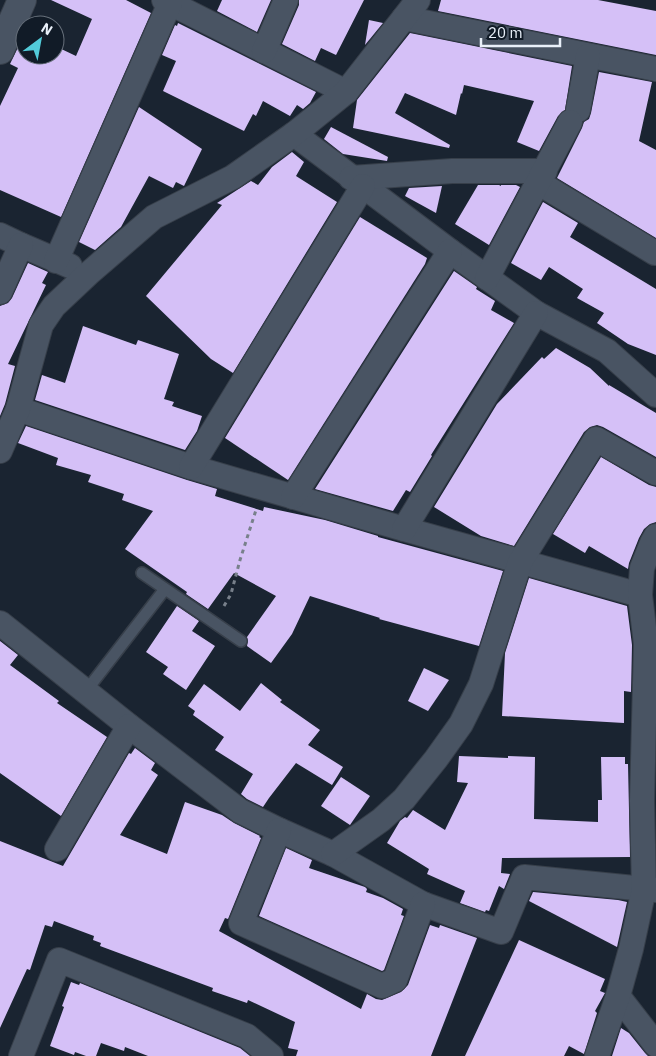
<svg xmlns="http://www.w3.org/2000/svg" width="656" height="1056" font-family="'IBM Plex Sans',sans-serif">
  <style>
    .building { fill: #d5c0f7 }
    .lines { fill: none; stroke-linecap: round; stroke-linejoin: round }
    .lane-casing { stroke: #373f4a; stroke-width: 14 }
    .street-casing { stroke: #373f4a; stroke-width: 26 }
    .secondary-casing { stroke: #373f4a; stroke-width: 30 }
    .path { stroke: #78808b; stroke-width: 3; stroke-dasharray: 4 4; stroke-linecap: butt }
    .lane { stroke: #495463; stroke-width: 11 }
    .street { stroke: #495463; stroke-width: 24 }
    .secondary { stroke: #495463; stroke-width: 28 }
  </style>
  <rect width="100%" height="100%" fill="#1a2431"/>
  <g class="building">
    <path d="M51 0H126L151 13 61 217 0 190V106L18 68 10 64 25 33V55H55V46L76 56 92 19Z"/>
    <path d="M222 0H271L257 32 217 11Z"/>
    <path d="M299 0H364L336 55 321 48 315 61 282 44 299 5Z"/>
    <path d="M441 0H598L656 11V55L438 11Z"/>
    <path d="M369 20 383 23 365 45Z"/>
    <path d="M178 23 316 92 310 103 303 109 297 105 290 116 263 101 256 116 253 114 244 131 163 91 176 61 162 55 175 25 177 26Z"/>
    <path d="M410 33 572 66 565 110 558 116 539 151 517 142 534 101 464 85 462 94 461 93 456 115 405 93 395 113 450 145 449 148 353 128 357 100Z"/>
    <path d="M599 72 652 82 639 141 656 150V238L557 178 582 128 584 122 589 119 591 113Z"/>
    <path d="M139 107 202 149 184 186 176 182 173 188 149 176 121 227 95 250 79 242Z"/>
    <path d="M331 127 388 157 387 161 343 154 324 139Z"/>
    <path d="M292 152 304 162 296 176 337 202 233 373 211 359 146 296 222 205 217 203 251 181 258 185 272 167Z"/>
    <path d="M478 185H499L501 186V185H516L520 187 489 245 455 224Z"/>
    <path d="M442 186 436 213 405 196 409 188Z"/>
    <path d="M543 202 578 223 570 237 656 289V355L628 344 597 323 604 313 577 298 583 289 549 267 541 280 511 263Z"/>
    <path d="M360 217 427 258 425 264 288 480 225 438Z"/>
    <path d="M28 263 48 272 42 283 46 285 8 364 15 366 5 404 0 416V306L8 303 12 298Z"/>
    <path d="M454 271 477 287 476 289 495 301 491 310 514 323 431 455 432 456 410 492 406 490 393 511 315 489Z"/>
    <path d="M83 326 136 345 138 340 179 354 164 399 174 402 172 406 202 416 197 431 185 450 35 400 42 375 65 383Z"/>
    <path d="M556 348 590 368 609 386V385L656 413V457L603 427 597 425 590 427 584 432 514 546 481 536 434 507 497 404 542 357 544 359Z"/>
    <path d="M26 426 187 480 217 489 215 496 263 511 264 507 325 520 378 536V537L503 571 479 646 379 619 380 618 310 596 292 634 271 663 247 646 248 641 247 637 276 596 234 573 208 609 186 594 187 592 125 549 153 511 122 500 124 494 88 482 91 475 56 465 58 458 18 443Z"/>
    <path d="M601 457 649 485 656 487V522L650 524 644 529 639 538 629 563 628 569 589 546 585 553 553 534Z"/>
    <path d="M529 578 627 606 632 645 631 692 624 691V723L502 716 505 653Z"/>
    <path d="M177 606 199 621 192 631 215 646 186 690 163 674 168 667 146 652Z"/>
    <path d="M0 641 18 655 10 665 59 701 57 703 107 737 61 816 0 773Z"/>
    <path d="M424 668 449 680 428 711 408 701Z"/>
    <path d="M261 683 282 700 280 702 320 730 308 745 343 767 332 785 296 763 269 798 263 807 247 799 241 794 253 774 215 750 224 737 193 715 195 711 188 706 204 684 240 711Z"/>
    <path d="M135 748 155 763 151 770 158 775 120 835 167 854 185 802 222 815 234 823 260 836 259 837 261 838 228 919 225 918 219 931 361 1009 367 994 376 999 382 1000 401 992 408 985 430 925 439 928 440 925 477 938 431 1056H296L298 1050 288 1048 295 1022 248 1000 247 1003 212 991 213 988 100 946 101 943 93 940 94 936 54 921 52 927 45 925 30 970 27 969 0 1028V841L63 866 129 753 131 754Z"/>
    <path d="M459 756 508 758V756L535 757 534 819 598 822V800H602L601 757H625V764H628L630 857 502 858 501 873 510 874 504 889 499 886 489 911 486 910 485 912 460 903 465 891 427 874 429 869 387 843 400 821 405 817 407 818 413 810 445 830 468 783 457 782Z"/>
    <path d="M341 777 370 796 350 825 321 806Z"/>
    <path d="M286 848 312 860 309 868 365 887 367 889 366 892 383 898 403 909 401 915 404 916 384 970 382 971 259 916Z"/>
    <path d="M533 892 618 900 627 902 617 947 529 901Z"/>
    <path d="M519 940 605 979 600 991 605 993 595 1011 597 1013 584 1054 569 1046 564 1056H465Z"/>
    <path d="M71 982 79 985 80 983 240 1048 250 1056H148L125 1047 124 1051 101 1043 96 1056H86L75 1052 74 1055 50 1046 64 1007 62 1006Z"/>
    <path d="M621 1028 629 1033 645 1053 648 1056H612Z"/>
  </g>
  <g class="lines">
    <g class="lane-casing">
      <g id="lane">
        <path d="M142 573 241 641"/>
        <path d="M86 691 165 589"/>
      </g>
    </g>
    <g class="street-casing">
      <g id="street">
        <path d="M164 0 346 92"/>
        <path d="M404 18 656 69"/>
        <path d="M264 51 286 0"/>
        <path d="M578 110 588 56"/>
        <path d="M294 134 450 251 536 313 607 351 656 395"/>
        <path d="M351 178 452 171H545"/>
        <path d="M539 183 655 253"/>
        <path d="M0 235 21 245 70 266"/>
        <path d="M56 261 170 3"/>
        <path d="M487 278 570 122"/>
        <path d="M0 292 21 245"/>
        <path d="M18 409 191 467 404 529 640 595"/>
        <path d="M0 451 18 409 41 325 54 306 88 274 154 217 233 177 294 134 346 92 418 0"/>
        <path d="M191 467 363 186"/>
        <path d="M293 497 450 251"/>
        <path d="M404 529 536 313"/>
        <path d="M0 623 129 726 240 811 279 830 333 854 423 904 501 932 524 877 656 890"/>
        <path d="M279 830 241 923 382 986 395 980 423 904"/>
        <path d="M57 849 129 726"/>
        <path d="M333 854 381 820 404 799 436 759 461 724 481 684 520 562 596 439 656 473"/>
        <path d="M618 996 656 1045"/>
        <path d="M21 1056 59 960 247 1036 271 1056"/>
        <path d="M597 1056 618 996 631 949 644 889 642 801 646 644 640 595 642 568 652 543 656 536"/>
      </g>
    </g>
    <g class="secondary-casing">
      <path id="secondary" d="M0 50 22 0"/>
    </g>
    <path class="path" d="M224 606 231 594 240 560 256 510"/>
    <use href="#lane" class="lane"/>
    <use href="#street" class="street"/>
    <use href="#secondary" class="secondary"/>
  </g>
  <g transform="translate(40 40) rotate(32)"><circle r="24" fill="#111b27" stroke="#67707b"/>
  <path d="M0-4L9 19L0 12L-9 19Z" fill="#52cbd9"/>
  <text y="-8" font-size="14" font-weight="bold" text-anchor="middle" fill="#e9f0f9">N</text>
  </g>
  <path d="M481 38v8h79v-8" fill="none" stroke="#e9f0f9" stroke-width="2.5"/>
  <text x="488" y="38" font-size="15" fill="#e9f0f9" stroke="#111b27" stroke-width="4" paint-order="stroke">20 m</text>
</svg>
